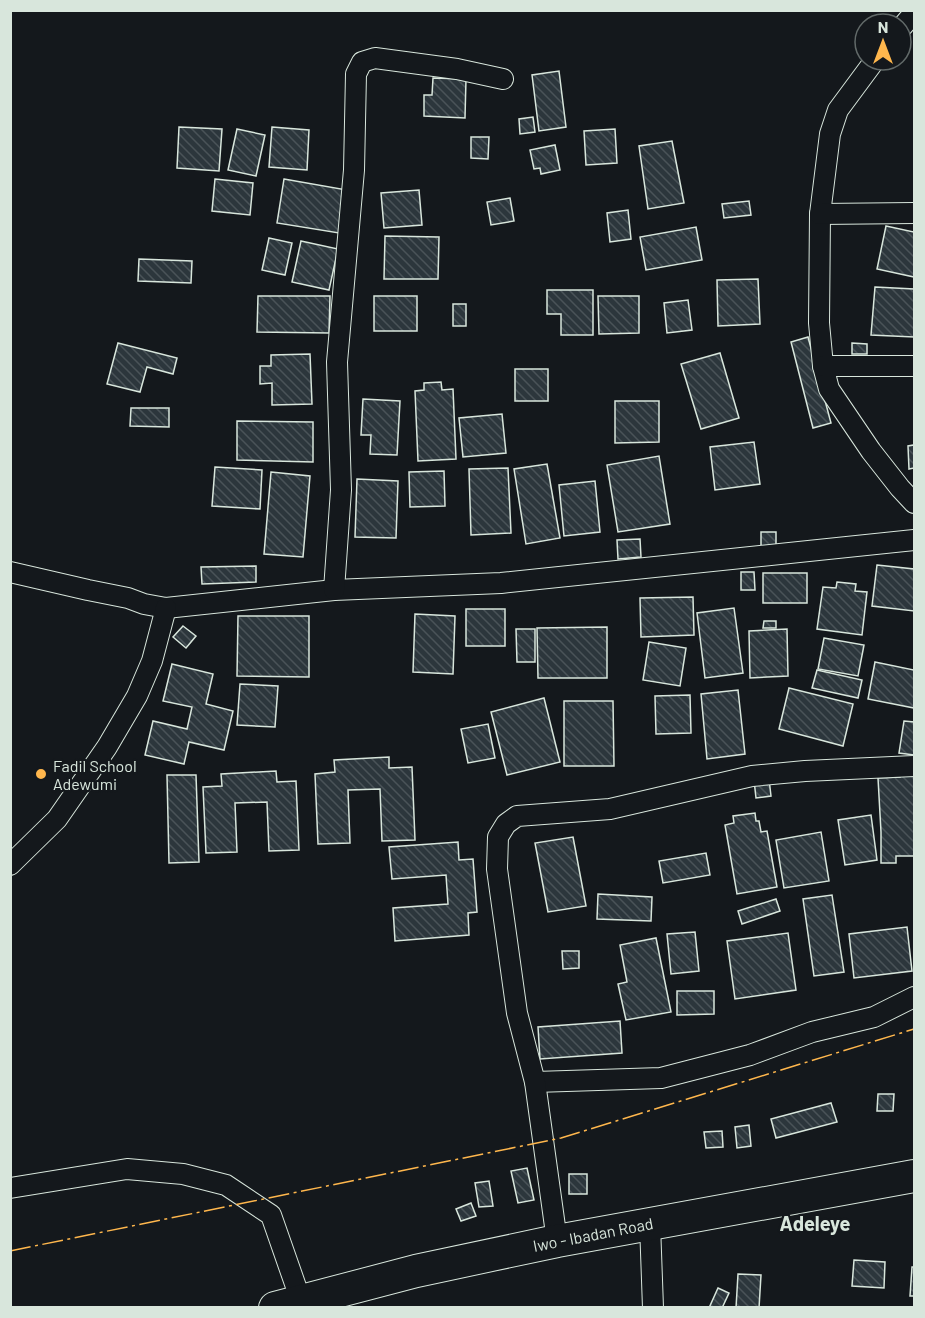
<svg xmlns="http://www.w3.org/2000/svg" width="925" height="1318" font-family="Barlow,sans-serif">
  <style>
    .building { fill: url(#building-back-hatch); stroke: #d8e6dc; stroke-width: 1.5 }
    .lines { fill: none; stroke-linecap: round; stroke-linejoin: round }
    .minor-casing { stroke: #d8e6dc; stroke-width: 22 }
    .primary-casing { stroke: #d8e6dc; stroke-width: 34 }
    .minor { stroke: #14181c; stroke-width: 20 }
    .primary { stroke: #14181c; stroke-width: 32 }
    .power { stroke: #ffb74d; stroke-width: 1.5; stroke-dasharray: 21 4.5 3 4.5; stroke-linecap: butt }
    .poi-dot { fill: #ffb74d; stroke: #14181c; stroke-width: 2 }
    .labels { text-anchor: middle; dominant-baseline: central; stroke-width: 4.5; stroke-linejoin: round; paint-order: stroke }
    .poi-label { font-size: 16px; fill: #d8e6dc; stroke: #14181c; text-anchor: start }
    .street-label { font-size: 16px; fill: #d8e6dc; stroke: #14181c }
    .quarter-label { font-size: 20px; font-weight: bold; fill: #d8e6dc; stroke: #14181c }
  </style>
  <defs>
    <pattern id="building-back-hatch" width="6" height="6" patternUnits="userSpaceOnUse" patternTransform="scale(1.5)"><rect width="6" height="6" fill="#2c363c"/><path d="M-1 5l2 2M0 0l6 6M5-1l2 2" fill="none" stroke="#4a5358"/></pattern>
  </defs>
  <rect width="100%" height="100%" fill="#14181c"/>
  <g class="building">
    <path d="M559 71 566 127 539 131 532 75Z"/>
    <path d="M433 78 466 79 465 118 424 116V95H432Z"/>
    <path d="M533 117 535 132 520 134 519 119Z"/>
    <path d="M179 127 222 129 219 171 177 168Z"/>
    <path d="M272 127 309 130 307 170 269 167Z"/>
    <path d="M237 129 265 135 256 176 228 170Z"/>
    <path d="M615 129 617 163 586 165 584 131Z"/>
    <path d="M471 137H489L488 159 471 158Z"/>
    <path d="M672 141 684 203 648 209 639 146Z"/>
    <path d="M555 145 560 170 541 174 540 168 534 169 530 150Z"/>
    <path d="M215 179 253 183 250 215 212 211Z"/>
    <path d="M284 179 347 190 339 233 277 223Z"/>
    <path d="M419 190 422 225 384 228 381 193Z"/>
    <path d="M510 198 514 221 491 225 487 202Z"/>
    <path d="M749 201 751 215 724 218 722 204Z"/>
    <path d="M628 210 631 239 610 242 607 213Z"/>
    <path d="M886 226 914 232V277L877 269Z"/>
    <path d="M696 227 702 260 646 270 640 237Z"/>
    <path d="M385 236 439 237 438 279H384Z"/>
    <path d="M269 238 292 243 285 275 262 270Z"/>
    <path d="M301 241 338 249 329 290 292 282Z"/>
    <path d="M139 259 192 261 191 283 138 281Z"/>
    <path d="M758 279 760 324 718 326 717 280Z"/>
    <path d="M875 287 914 289V337L871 335Z"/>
    <path d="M547 290H593V335H561V314H547Z"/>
    <path d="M258 296H330L329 333 257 332Z"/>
    <rect x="374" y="296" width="43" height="35"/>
    <path d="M598 296H639V333L599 334Z"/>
    <path d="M688 300 692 330 667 333 664 303Z"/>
    <rect x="453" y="304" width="13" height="22"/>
    <path d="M808 337 831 423 813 428 791 342Z"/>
    <path d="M118 343 177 358 173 374 147 367 140 392 107 384Z"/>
    <path d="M852 343 867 344V354H852Z"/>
    <path d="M720 353 739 418 701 429 681 364Z"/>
    <path d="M310 354 312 404 272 405V383L260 384V366H271V355Z"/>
    <rect x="515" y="369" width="33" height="32"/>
    <path d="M441 382 442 390 453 389 456 459 418 461 415 391 424 390V383Z"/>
    <path d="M363 399 400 401 397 455 370 454 371 435H361Z"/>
    <path d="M615 401H659V442L615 443Z"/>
    <path d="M131 408H169V427L130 426Z"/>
    <path d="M502 414 506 453 463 457 459 418Z"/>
    <path d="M237 421 313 422V462L237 460Z"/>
    <path d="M754 442 760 484 715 490 710 447Z"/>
    <path d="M914 445V468L909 469 908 446Z"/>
    <path d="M659 456 670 524 618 532 607 465Z"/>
    <path d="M547 464 560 538 526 544 514 469Z"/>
    <path d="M215 467 262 470 260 509 212 506Z"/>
    <path d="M508 468 511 533 471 535 469 469Z"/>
    <path d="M444 471 445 506 410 507 409 472Z"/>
    <path d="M271 472 310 476 303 557 264 554Z"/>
    <path d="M357 479 398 481 396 538 355 537Z"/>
    <path d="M595 481 600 532 564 536 559 485Z"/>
    <rect x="761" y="532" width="15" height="17"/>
    <path d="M640 539 641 557 618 559 617 540Z"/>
    <path d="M877 565 914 569V611L872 606Z"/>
    <path d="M256 566V582L202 584 201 567Z"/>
    <path d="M741 572H754L755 590H741Z"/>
    <rect x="763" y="573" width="44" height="30"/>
    <path d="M837 582 856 584 855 591 867 592 862 635 817 629 823 587 836 588Z"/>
    <path d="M693 597 694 635 641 637 640 598Z"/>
    <path d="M734 608 743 673 705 678 697 613Z"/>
    <rect x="466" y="609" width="39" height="37"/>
    <path d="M415 614 455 616 453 674 413 672Z"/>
    <path d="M238 616H309V677L237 676Z"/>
    <path d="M764 621H776V628H763Z"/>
    <path d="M183 626 196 636 186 648 173 637Z"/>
    <path d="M607 627V678H538L537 628Z"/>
    <path d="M516 629H535V662H517Z"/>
    <path d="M787 629 788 676 750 678 749 631Z"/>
    <path d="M824 638 864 645 858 676 818 669Z"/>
    <path d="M649 642 686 648 680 686 643 680Z"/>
    <path d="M875 662 914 670V708L868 699Z"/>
    <path d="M172 664 213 674 206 704 233 711 224 750 189 742 184 764 145 755 153 721 187 729 192 707 163 701Z"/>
    <path d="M817 670 862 680 858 698 812 688Z"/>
    <path d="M240 684 278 686 275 727 237 725Z"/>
    <path d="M789 688 853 704 843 746 779 729Z"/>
    <path d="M738 690 745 754 707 759 701 694Z"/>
    <path d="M690 695 691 733 656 734 655 696Z"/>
    <path d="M544 698 560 762 507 775 491 712Z"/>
    <path d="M564 701H613L614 766H564Z"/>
    <path d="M904 721 914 722V755L899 753Z"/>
    <path d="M488 724 495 758 468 763 461 729Z"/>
    <path d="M389 757V768L412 767 415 840 382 841 380 789 348 790 350 843 318 844 315 774 335 772 334 760Z"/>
    <path d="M276 771 277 782 296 781 299 850 269 851 267 802 235 803 237 852 206 853 203 787 222 786 221 774Z"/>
    <path d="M900 773H914V856H896V863H881V832L878 778 900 777Z"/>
    <path d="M167 775H196L199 862 169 863Z"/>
    <path d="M769 779 771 796 756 798 754 780Z"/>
    <path d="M755 813 756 821H759L761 832 767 831 777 887 737 894 725 825 734 823 733 816Z"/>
    <path d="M871 815 877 860 845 865 838 820Z"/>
    <path d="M821 832 829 881 784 888 776 840Z"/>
    <path d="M573 837 586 906 548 912 535 843Z"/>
    <path d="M458 842 459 860 473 859 477 912 468 913 469 935 395 941 393 908 448 904 446 875 392 879 389 847Z"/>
    <path d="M706 853 710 875 663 883 659 861Z"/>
    <path d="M598 894 652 897 651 921 597 919Z"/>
    <path d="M832 895 844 972 814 976 803 899Z"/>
    <path d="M776 899 780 911 742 924 738 911Z"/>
    <path d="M907 927 912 971 854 978 849 934Z"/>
    <path d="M695 932 699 971 671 974 667 934Z"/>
    <path d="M788 933 796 990 735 999 727 941Z"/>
    <path d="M656 938 671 1012 626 1020 618 984 627 982 620 945Z"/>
    <path d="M562 951H579V968L563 969Z"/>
    <path d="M677 991H714V1014L677 1015Z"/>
    <path d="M620 1021 622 1053 540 1059 538 1027Z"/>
    <path d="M878 1094H894L893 1111H877Z"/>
    <path d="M831 1103 837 1122 776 1138 771 1119Z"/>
    <path d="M749 1125 751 1146 737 1148 735 1127Z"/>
    <path d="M722 1131 723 1147 706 1148 704 1132Z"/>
    <path d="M527 1168 534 1200 518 1203 511 1171Z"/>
    <rect x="569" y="1174" width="18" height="20"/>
    <path d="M489 1181 493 1206 479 1207 475 1183Z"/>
    <path d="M471 1203 476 1216 461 1221 456 1209Z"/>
    <path d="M854 1260 885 1262 884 1288 852 1286Z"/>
    <path d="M912 1267H914V1296H910Z"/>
    <path d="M738 1274 761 1275 759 1308H736Z"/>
    <path d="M718 1288 729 1293 722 1308H709Z"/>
  </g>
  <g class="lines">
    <g class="minor-casing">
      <g id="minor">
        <path d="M901 28 914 13"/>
        <path d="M875 60 838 110 830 134 820 214 819 323 823 366 829 389 871 451 900 488 914 503"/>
        <path d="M820 214 914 213"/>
        <path d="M823 366H914"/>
        <path d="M10 572 88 590 128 598 144 604 166 608 334 590 501 583 914 540"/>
        <path d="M334 590 341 490 337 362 354 170 356 74 362 62 375 58 457 69 503 79"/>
        <path d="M10 865 57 819 107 747 137 696 152 661 166 608"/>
        <path d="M535 1082 661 1078 750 1055 812 1032 874 1017 914 997"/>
        <path d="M10 1188 127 1169 183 1174 226 1185 271 1215 301 1301"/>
        <path d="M650 1224 653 1308"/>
        <path d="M557 1241 535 1082 517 1013 497 869 498 837 506 824 517 816 610 809 752 776 805 771 914 766"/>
      </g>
    </g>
    <g class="primary-casing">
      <path id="primary" d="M275 1308 416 1271 557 1241 914 1176"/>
    </g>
    <use href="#minor" class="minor"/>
    <use href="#primary" class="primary"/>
    <path class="power" d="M10 1251 561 1138 914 1029"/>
  </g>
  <circle class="poi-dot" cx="41" cy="774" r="6"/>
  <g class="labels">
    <g class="poi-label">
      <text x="53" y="765">Fadil School<tspan x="53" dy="18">Adewumi</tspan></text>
    </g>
    <g class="street-label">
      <text transform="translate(593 1234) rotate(-11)">Iwo - Ibadan Road</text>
    </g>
    <g class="quarter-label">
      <text x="815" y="1223">Adeleye</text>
    </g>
  </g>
  <rect width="925" height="1318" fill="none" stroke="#d8e6dc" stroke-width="24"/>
  <g transform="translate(883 42)"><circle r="28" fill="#14181c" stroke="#626a69" stroke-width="1.5"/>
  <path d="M0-4.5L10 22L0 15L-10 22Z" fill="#ffb74d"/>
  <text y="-9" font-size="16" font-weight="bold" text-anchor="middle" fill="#d8e6dc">N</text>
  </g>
</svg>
